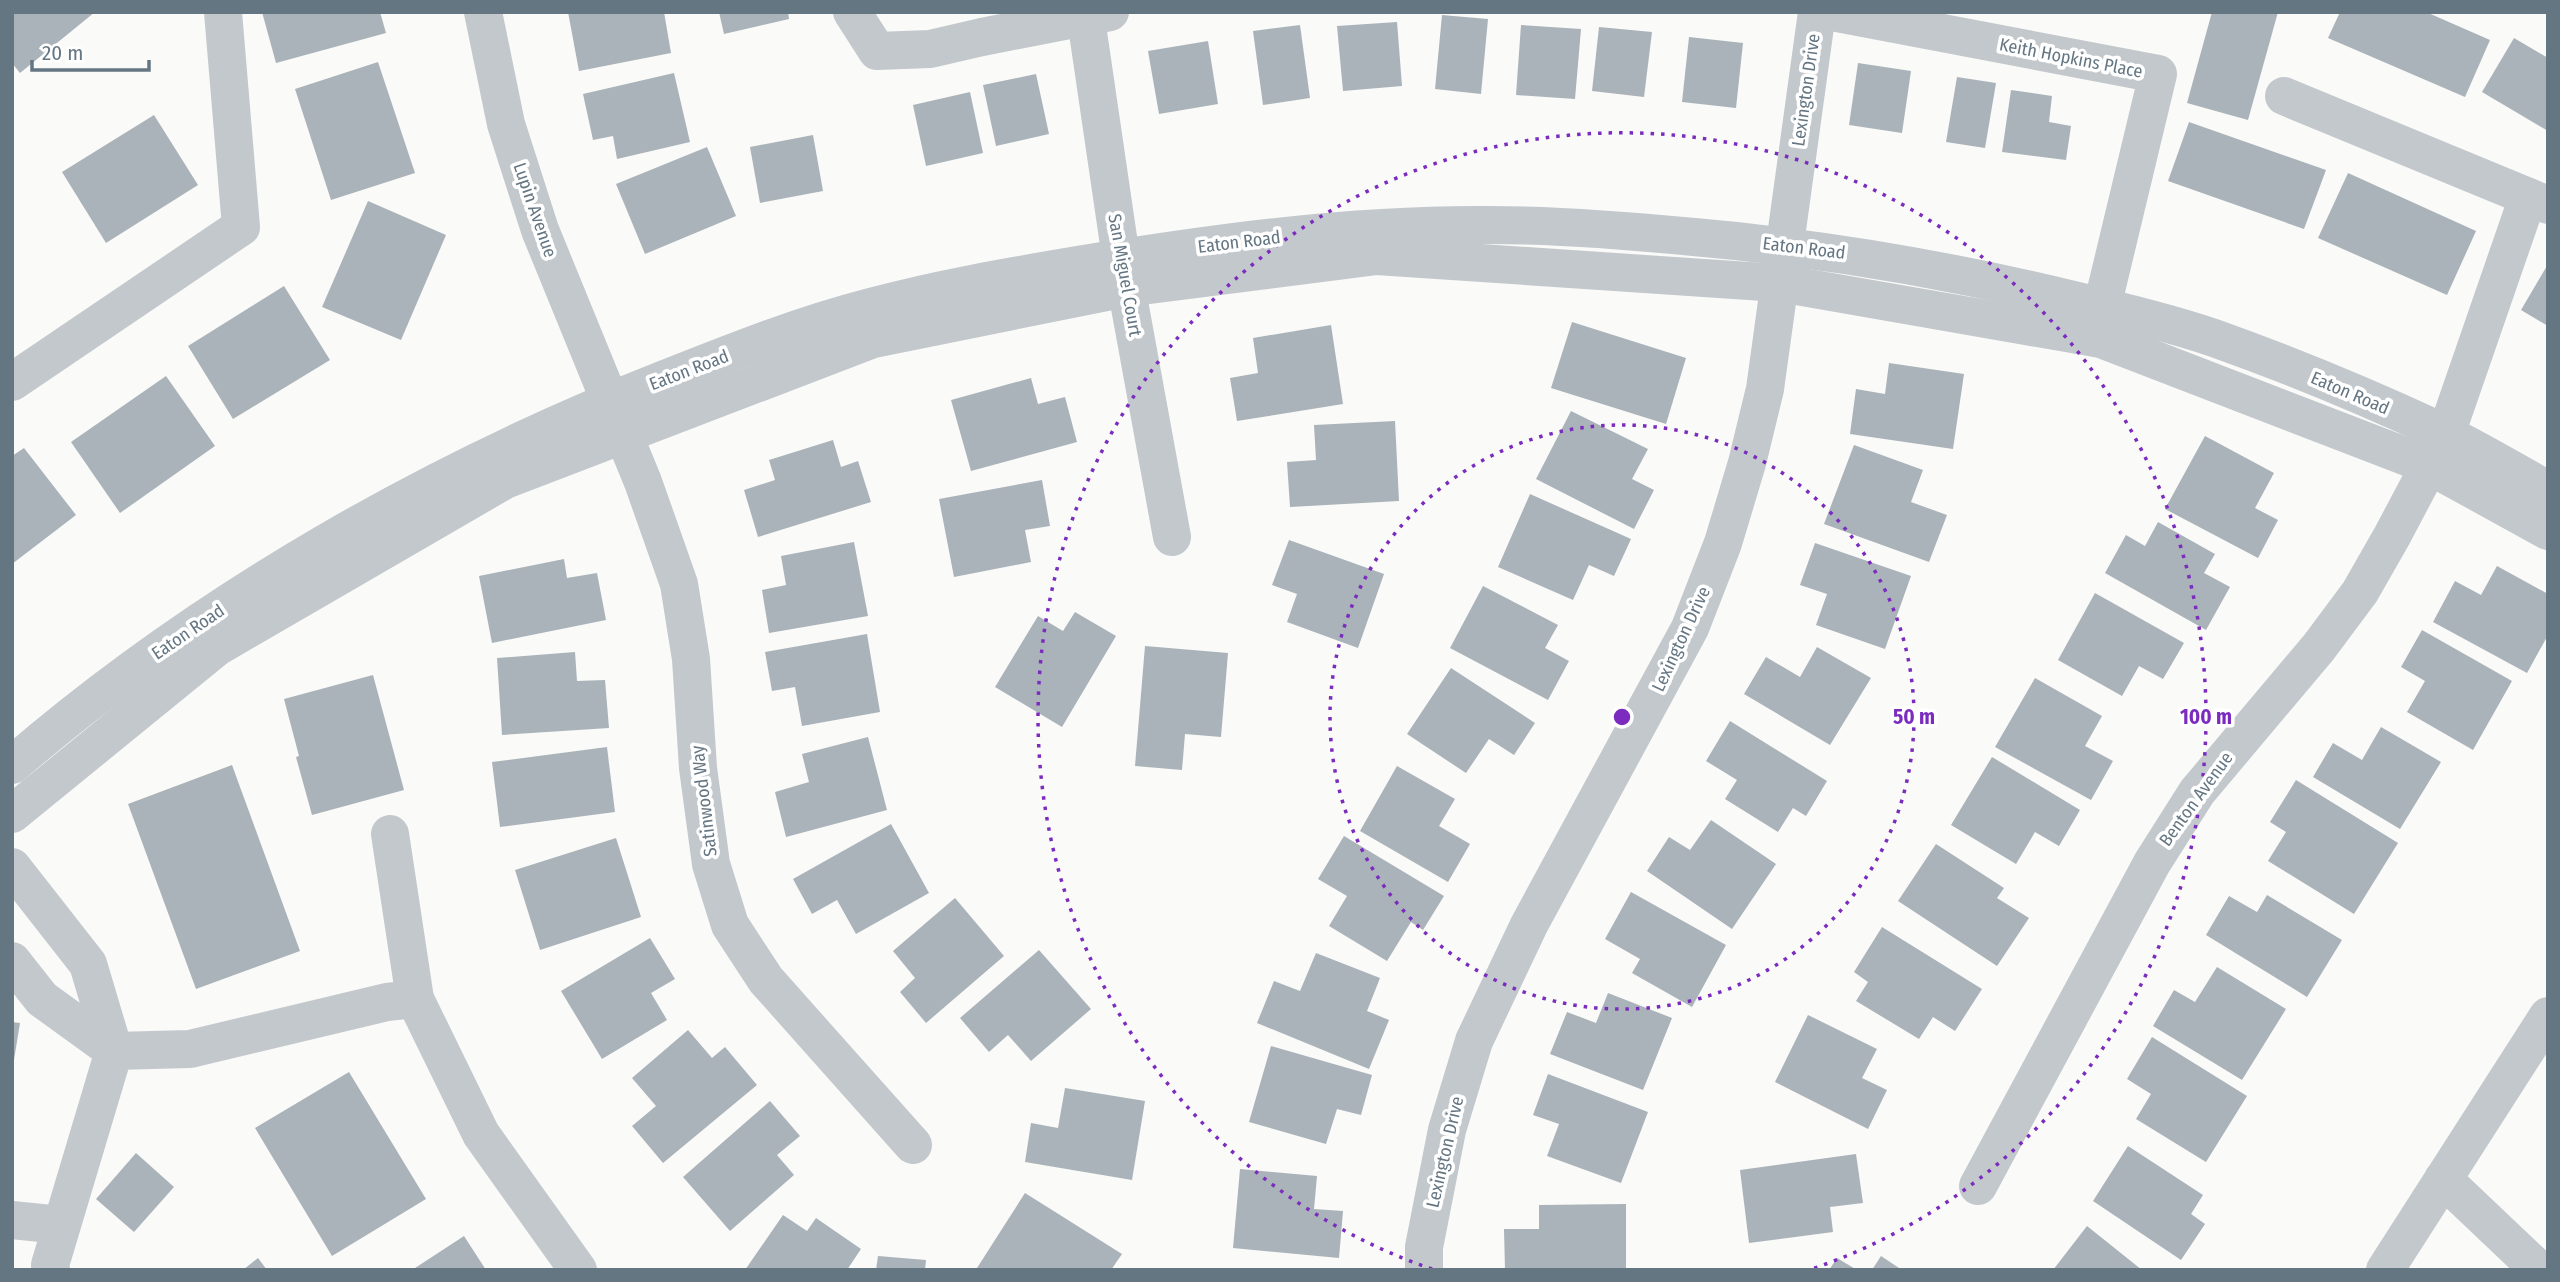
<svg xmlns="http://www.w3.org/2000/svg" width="2560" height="1282" font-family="'Fira Sans Condensed',sans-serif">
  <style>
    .building { fill: #aab3b9 }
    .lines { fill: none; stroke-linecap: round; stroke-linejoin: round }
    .minor { stroke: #c3c8cc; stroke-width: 38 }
    .ring { fill: none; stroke: #7b2cbf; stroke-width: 3.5; stroke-dasharray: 3.5 7 }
    .labels { text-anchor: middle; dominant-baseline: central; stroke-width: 7; stroke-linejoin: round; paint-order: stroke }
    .street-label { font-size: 18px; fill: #657683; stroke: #fff }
    .centre { fill: #7b2cbf; stroke: #fff; stroke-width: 3.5 }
    .ring-label { font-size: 21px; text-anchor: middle; font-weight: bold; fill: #7b2cbf; stroke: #fff; stroke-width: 7; stroke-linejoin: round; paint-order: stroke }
  </style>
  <rect width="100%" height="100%" fill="#fafaf8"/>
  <g class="building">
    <path d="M12 12H95L20 73 12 63Z"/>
    <path d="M262 12H380L386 33 276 63Z"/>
    <path d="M568 12H664L671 53 579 71Z"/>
    <path d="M719 12H788L789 19 724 34Z"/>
    <path d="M2212 12H2278L2248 120 2187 103Z"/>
    <path d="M2340 12H2426L2490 40 2465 97 2328 38Z"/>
    <path d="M1442 15 1488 19 1481 94 1435 89Z"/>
    <path d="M1397 22 1402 86 1343 91 1337 26Z"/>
    <path d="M1300 25 1310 98 1263 105 1253 31Z"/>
    <path d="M1521 25 1581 29 1575 99 1516 95Z"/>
    <path d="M1599 27 1652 32 1644 97 1592 91Z"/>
    <path d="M1689 37 1743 43 1736 108 1682 102Z"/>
    <path d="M2514 38 2548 58V131L2482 92Z"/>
    <path d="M1208 41 1218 104 1159 114 1148 51Z"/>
    <path d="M378 62 415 173 331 200 295 89Z"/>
    <path d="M1858 63 1911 71 1902 133 1849 125Z"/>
    <path d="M674 73 690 142 617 159 613 136 593 140 583 94Z"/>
    <path d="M1036 74 1049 134 996 146 983 85Z"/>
    <path d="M1957 77 1996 83 1985 148 1946 142Z"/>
    <path d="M2011 90 2052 96 2049 122 2071 126 2066 160 2002 152Z"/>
    <path d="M970 92 983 153 926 166 913 105Z"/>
    <path d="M154 115 198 185 106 243 62 172Z"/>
    <path d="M2189 122 2326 170 2304 229 2168 181Z"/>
    <path d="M813 135 823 191 760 203 750 147Z"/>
    <path d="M707 147 736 216 645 254 616 184Z"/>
    <path d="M2348 173 2476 231 2447 295 2318 238Z"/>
    <path d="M368 201 446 235 401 340 322 307Z"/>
    <path d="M2548 264V326L2521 310Z"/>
    <path d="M284 286 330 360 233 419 188 346Z"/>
    <path d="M1572 322 1686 358 1666 424 1551 388Z"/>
    <path d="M1331 325 1343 404 1237 421 1230 378 1258 373 1253 338Z"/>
    <path d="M1889 363 1964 374 1953 449 1850 434 1856 389 1885 394Z"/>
    <path d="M166 376 215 446 120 513 71 442Z"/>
    <path d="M1031 378 1038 404 1065 397 1077 442 971 471 951 400Z"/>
    <path d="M1571 411 1648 449 1632 479 1654 490 1634 529 1536 479Z"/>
    <path d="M1395 421 1399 501 1290 507 1287 462 1316 460 1314 425Z"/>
    <path d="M2205 436 2274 473 2255 508 2278 520 2258 558 2165 509Z"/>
    <path d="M833 440 841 467 858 461 871 502 758 537 744 490 775 480 769 460Z"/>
    <path d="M1854 445 1923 470 1911 502 1947 515 1929 562 1824 524Z"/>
    <path d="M24 448 76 515 12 564V456Z"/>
    <path d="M1042 480 1050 526 1025 530 1031 562 954 577 939 499Z"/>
    <path d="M1530 494 1631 539 1614 576 1589 565 1573 600 1498 567Z"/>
    <path d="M2158 522 2215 554 2204 573 2230 587 2206 630 2105 573 2126 535 2145 546Z"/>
    <path d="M1289 540 1384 574 1358 648 1287 622 1297 594 1272 585Z"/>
    <path d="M854 542 868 616 769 633 762 590 786 585 781 556Z"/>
    <path d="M1815 543 1911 576 1885 649 1816 625 1827 594 1800 585Z"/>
    <path d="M564 559 567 578 597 573 606 620 492 643 479 576Z"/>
    <path d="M2497 566 2548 594V635L2527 673 2433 622 2455 581 2481 595Z"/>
    <path d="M1483 586 1558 625 1545 648 1569 661 1548 700 1450 648Z"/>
    <path d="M2095 593 2184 643 2163 679 2139 666 2122 696 2058 660Z"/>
    <path d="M1075 612 1116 636 1062 727 995 687 1038 616 1063 631Z"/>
    <path d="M2422 630 2512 681 2473 750 2407 712 2425 681 2401 667Z"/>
    <path d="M867 634 880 712 802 726 795 687 772 691 765 652Z"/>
    <path d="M1145 646 1228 653 1221 737 1185 734 1182 770 1135 766Z"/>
    <path d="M1817 647 1871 678 1830 745 1744 694 1766 657 1800 677Z"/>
    <path d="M575 652 577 681 605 680 609 728 502 735 497 658Z"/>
    <path d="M1451 668 1535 723 1514 755 1489 739 1466 773 1407 734Z"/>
    <path d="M373 675 404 790 312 815 296 757 299 756 284 699Z"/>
    <path d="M2035 678 2102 716 2085 746 2113 761 2091 800 1995 747Z"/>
    <path d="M1730 721 1827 781 1806 816 1793 808 1778 832 1725 799 1737 780 1706 761Z"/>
    <path d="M2381 727 2441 762 2400 829 2313 777 2333 743 2362 760Z"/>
    <path d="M868 737 887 810 786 837 775 792 809 782 802 754Z"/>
    <path d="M607 747 615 812 500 827 492 762Z"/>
    <path d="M1992 757 2080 810 2059 846 2035 832 2016 864 1951 825Z"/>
    <path d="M232 765 300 951 196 989 128 804Z"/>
    <path d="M1397 766 1455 799 1439 826 1470 844 1448 882 1360 831Z"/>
    <path d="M2296 780 2398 843 2354 914 2268 861 2286 832 2270 822Z"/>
    <path d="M1711 820 1776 864 1732 929 1647 871 1669 837 1690 850Z"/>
    <path d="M891 824 929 893 856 934 837 900 812 914 793 879Z"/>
    <path d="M1344 836 1444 896 1423 930 1411 922 1387 961 1329 926 1347 896 1318 879Z"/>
    <path d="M616 838 641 917 540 950 515 870Z"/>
    <path d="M1936 844 2004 888 1997 898 2029 918 1997 966 1898 901Z"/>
    <path d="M1631 892 1726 945 1692 1007 1632 973 1640 959 1605 939Z"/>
    <path d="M2267 895 2342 940 2307 997 2206 935 2229 896 2257 912Z"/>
    <path d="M955 898 1004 956 926 1023 900 992 915 978 893 951Z"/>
    <path d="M1882 927 1982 989 1955 1031 1933 1017 1919 1039 1856 1001 1868 982 1854 972Z"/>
    <path d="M650 938 675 979 651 993 667 1020 602 1059 561 991Z"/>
    <path d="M1039 950 1091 1009 1031 1061 1008 1035 989 1052 960 1018Z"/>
    <path d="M1316 953 1380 978 1367 1011 1389 1020 1369 1069 1257 1023 1274 981 1300 991Z"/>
    <path d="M2217 967 2286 1009 2242 1080 2153 1026 2174 990 2195 1002Z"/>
    <path d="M1608 993 1672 1018 1643 1090 1550 1054 1567 1012 1596 1023Z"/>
    <path d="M1808 1015 1877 1049 1862 1078 1887 1090 1868 1129 1775 1082Z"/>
    <path d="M12 1022 20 1023 14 1060H12Z"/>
    <path d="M688 1030 712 1058 725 1047 757 1085 663 1163 632 1126 656 1106 632 1078Z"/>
    <path d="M2152 1037 2247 1096 2206 1162 2136 1119 2151 1094 2127 1079Z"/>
    <path d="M1271 1046 1372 1075 1361 1115 1337 1109 1326 1144 1249 1122Z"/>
    <path d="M349 1072 426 1199 332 1256 255 1128Z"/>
    <path d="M1548 1074 1648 1112 1621 1183 1547 1156 1559 1124 1533 1115Z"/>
    <path d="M1065 1088 1145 1101 1132 1180 1025 1162 1031 1123 1058 1128Z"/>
    <path d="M770 1101 800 1136 777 1155 794 1175 730 1231 683 1177Z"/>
    <path d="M2128 1146 2203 1195 2191 1214 2205 1224 2181 1260 2093 1201Z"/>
    <path d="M136 1153 174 1187 134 1232 96 1199Z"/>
    <path d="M1856 1154 1863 1203 1830 1207 1833 1232 1749 1243 1740 1170Z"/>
    <path d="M1240 1169 1317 1176 1314 1209 1343 1211 1339 1258 1233 1248Z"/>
    <path d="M1025 1193 1122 1254 1111 1270 977 1268Z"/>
    <path d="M1626 1204V1270H1505L1504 1229H1539V1205Z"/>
    <path d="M783 1215 807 1231 816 1218 861 1249 847 1270H745Z"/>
    <path d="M2087 1226 2142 1270H2053Z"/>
    <path d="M464 1236 486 1270H412Z"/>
    <path d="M878 1256 926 1260 925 1270H876Z"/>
    <path d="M1881 1256 1902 1270H1872Z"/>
    <path d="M258 1258 267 1270H243Z"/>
    <path d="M1837 1258 1857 1270H1829Z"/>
  </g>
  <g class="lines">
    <g class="minor">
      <path d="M483 12 506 124 540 230 643 482 679 584 691 659 698 768 711 864 730 925 766 980 913 1145"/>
      <path d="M852 12 877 51 930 49 982 37 1110 12"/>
      <path d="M1085 12 1121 258 1172 537"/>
      <path d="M1832 12 2158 74 2102 307"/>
      <path d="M2284 96 2548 205"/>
      <path d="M12 382 241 227 223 12"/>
      <path d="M12 765C202 601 433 470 665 379 733 352 801 325 871 307 941 288 1013 276 1084 264 1214 243 1345 225 1476 225 1549 224 1622 230 1694 237 1821 248 1945 269 2069 299 2117 310 2167 322 2214 338 2290 365 2367 397 2440 431 2477 449 2512 470 2548 490"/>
      <path d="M12 814 217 647 505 480 873 339 1126 288 1377 256 1779 283 2101 339 2428 465 2548 531"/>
      <path d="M390 834 415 999"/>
      <path d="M12 867 88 964 114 1051 42 999 12 961"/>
      <path d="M2443 1179 2539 1270"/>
      <path d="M1978 1186 2152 863 2197 792 2319 647 2360 592 2392 536 2446 434 2528 197"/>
      <path d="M12 1220 61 1225"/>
      <path d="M51 1270 50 1265 114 1051 190 1049 387 1002 415 999 481 1134 578 1270"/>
      <path d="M1424 1270V1247L1447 1130 1474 1041 1529 925 1690 628 1723 543 1747 463 1765 389 1817 12"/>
      <path d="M2385 1270 2548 1016"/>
    </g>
  </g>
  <g class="ring">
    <circle cx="1622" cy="717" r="292"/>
    <path d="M1432 1269A584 584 0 1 1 1812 1269"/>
  </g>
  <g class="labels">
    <g class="street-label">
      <text transform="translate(2071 58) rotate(11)">Keith Hopkins Place</text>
      <text transform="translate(1806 90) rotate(-82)">Lexington Drive</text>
      <text transform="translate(535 210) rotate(71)">Lupin Avenue</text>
      <text transform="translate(1239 242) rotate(-7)">Eaton Road</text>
      <text transform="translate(1804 248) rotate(7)">Eaton Road</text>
      <text transform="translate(1125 275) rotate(80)">San Miguel Court</text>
      <text transform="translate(689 370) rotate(-21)">Eaton Road</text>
      <text transform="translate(2350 393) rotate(23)">Eaton Road</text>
      <text transform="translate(188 632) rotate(-34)">Eaton Road</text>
      <text transform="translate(1681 639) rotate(-65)">Lexington Drive</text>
      <text transform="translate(2196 799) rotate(-54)">Benton Avenue</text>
      <text transform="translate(704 801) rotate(-97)">Satinwood Way</text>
      <text transform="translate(1445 1152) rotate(-77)">Lexington Drive</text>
    </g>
  </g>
  <circle cx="1622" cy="717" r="10" class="centre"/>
  <g class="ring-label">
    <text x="1914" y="724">50 m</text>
    <text x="2206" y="724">100 m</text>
  </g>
  <rect width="2560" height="1282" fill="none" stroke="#657683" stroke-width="28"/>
  <path d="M32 60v10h117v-10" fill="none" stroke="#657683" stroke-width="3.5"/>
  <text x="42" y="60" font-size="21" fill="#657683" stroke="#ffffff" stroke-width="5" paint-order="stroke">20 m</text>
</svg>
